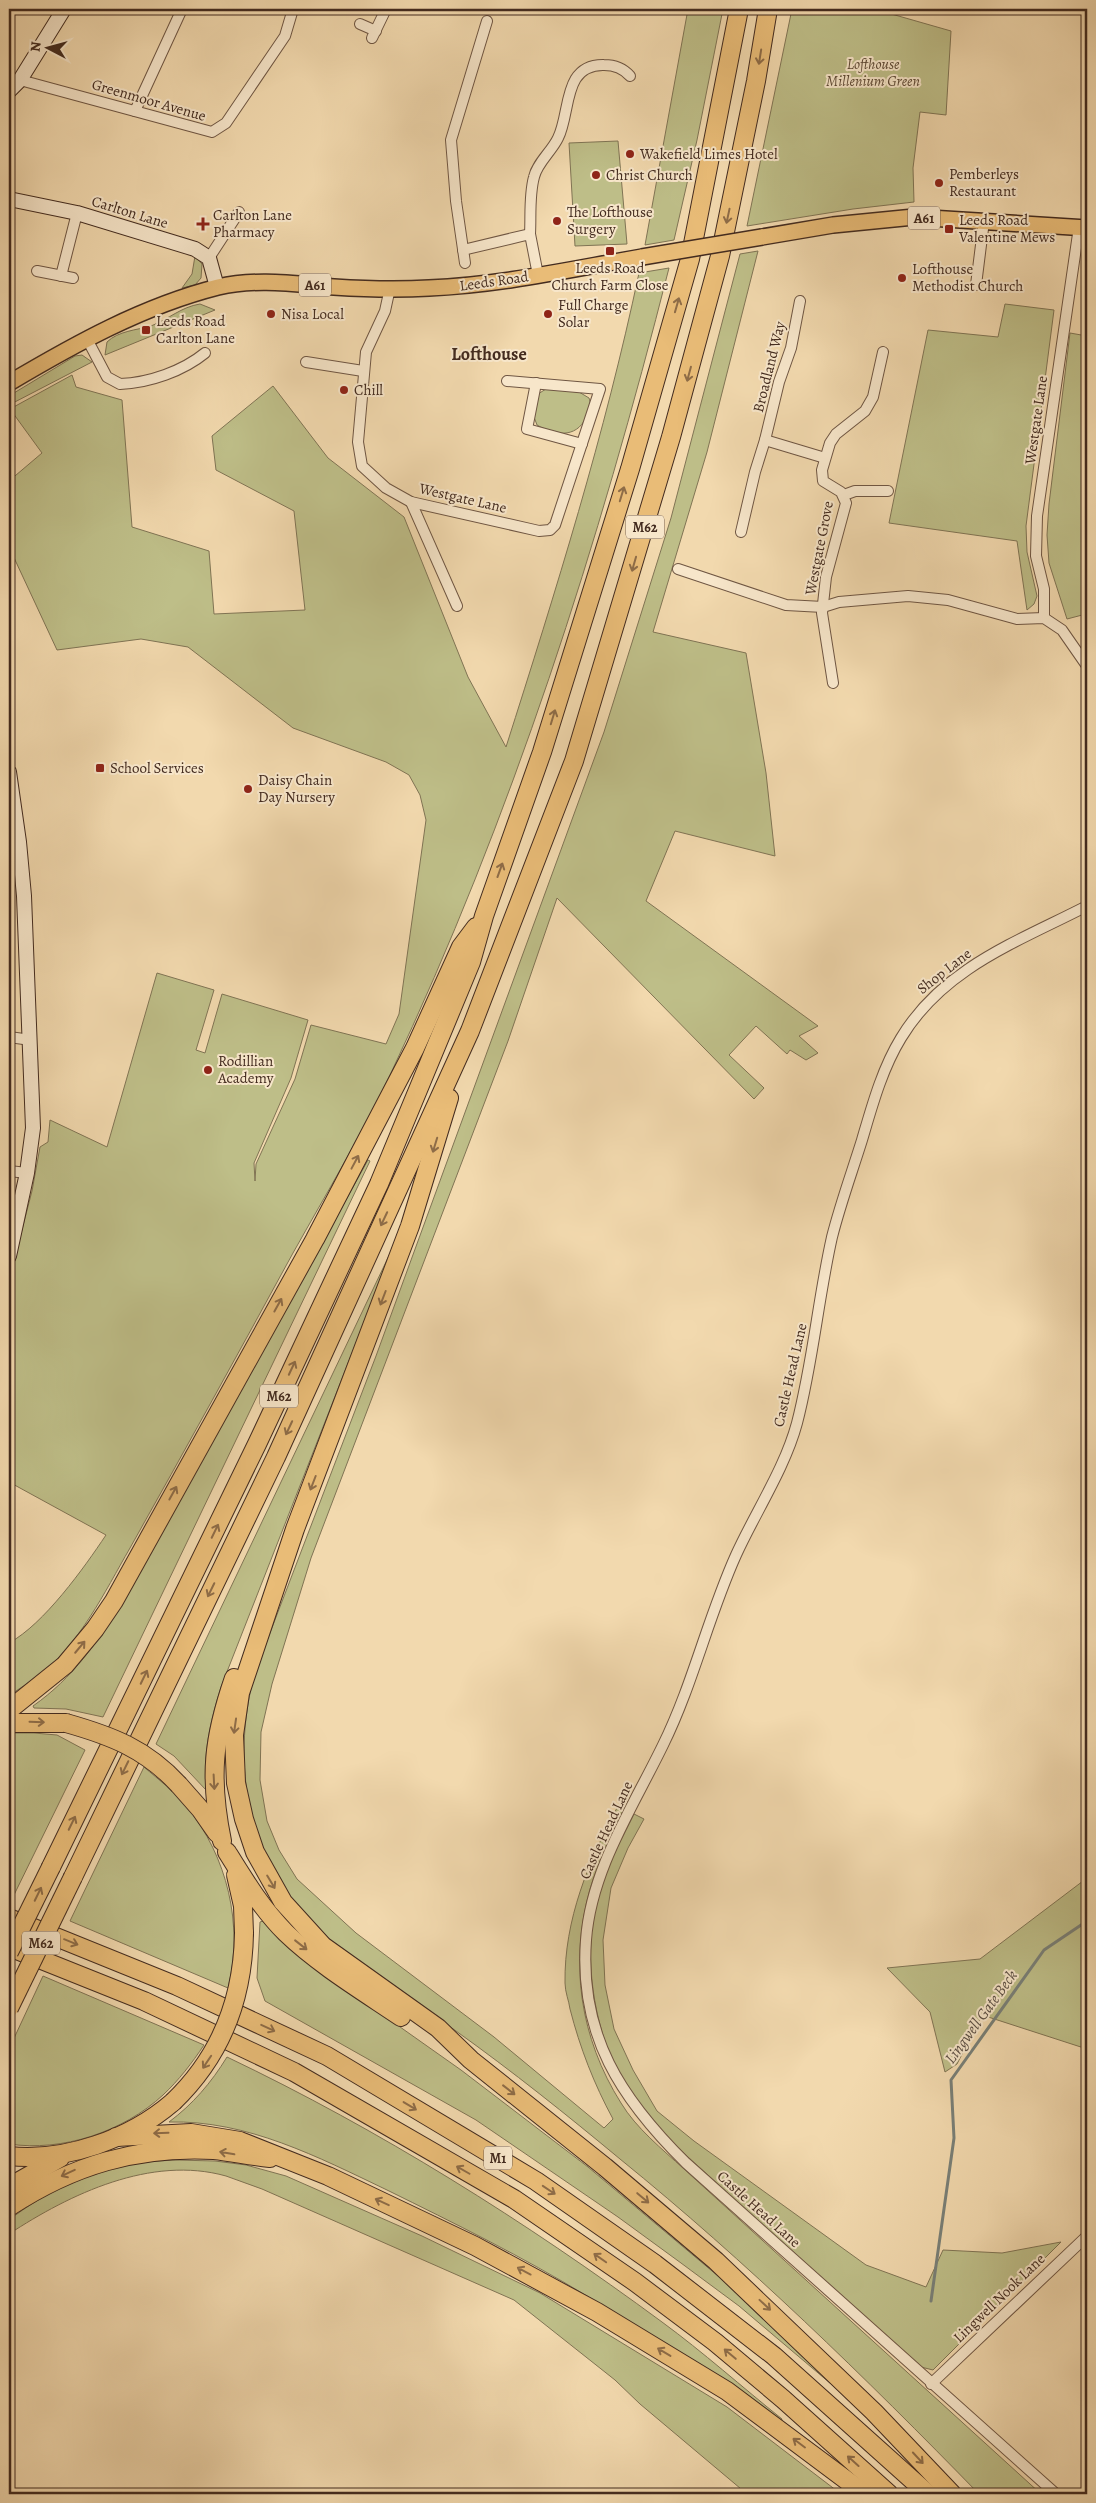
<svg xmlns="http://www.w3.org/2000/svg" width="1096" height="2503" font-family="Alegreya,serif">
  <style>
    .green { fill: #bebe88; stroke: #807454 }
    .lines { fill: none; stroke-linecap: round; stroke-linejoin: round }
    .stream { stroke: #798078; stroke-width: 3 }
    .street-casing { stroke: #6f5643; stroke-width: 12 }
    .secondary-casing { stroke: #432b1f; stroke-width: 16 }
    .primary-casing { stroke: #432b1f; stroke-width: 18 }
    .highway-casing { stroke: #432b1f; stroke-width: 20 }
    .street { stroke: #f7e6ca; stroke-width: 10 }
    .secondary { stroke: #f7e6ca; stroke-width: 14 }
    .primary { stroke: #e9bc77; stroke-width: 15 }
    .highway { stroke: #e9bc77; stroke-width: 18 }
    .primary-bridge-casing { stroke: #432b1f; stroke-width: 18; stroke-linecap: butt }
    .highway-bridge-casing { stroke: #432b1f; stroke-width: 20; stroke-linecap: butt }
    .primary-bridge { stroke: #e9bc77; stroke-width: 15 }
    .highway-bridge { stroke: #e9bc77; stroke-width: 18 }
    .oneway { stroke: #8e6c47 }
    .poi-dot { fill: #8f2418; stroke: #f7e6ca; stroke-width: 2 }
    .labels { text-anchor: middle; dominant-baseline: central; stroke-width: 4; stroke-linejoin: round; paint-order: stroke }
    .shield { fill: #f7e6ca; stroke: #796352; stroke-width: 1 }
    .shield-label { font-size: 14px; font-weight: bold; fill: #432b1f }
    .park-label { font-size: 15px; font-style: italic; fill: #5c4834; stroke: #f7e6ca }
    .street-label { font-size: 15px; fill: #432b1f; stroke: #f7e6ca }
    .poi-label { font-size: 15px; fill: #432b1f; stroke: #f7e6ca; text-anchor: start }
    .water-label { font-size: 16px; font-style: italic; fill: #5a4e44; stroke: #f7e6ca }
    .quarter-label { font-size: 18px; font-weight: bold; fill: #432b1f; stroke: #f7e6ca }
  </style>
  <rect width="100%" height="100%" fill="#f2d9ae"/>
  <filter id="stains"><feTurbulence type="fractalNoise" baseFrequency=".004" numOctaves="4"/><feColorMatrix values="0 0 0 0 .2 0 0 0 0 .09 0 0 0 0 .02 0 0 0 .5 -.17"/></filter>
  <radialGradient id="worn" r=".72"><stop offset=".6" stop-color="#630" stop-opacity="0"/><stop offset="1" stop-color="#630" stop-opacity=".3"/></radialGradient>
  <g class="green">
    <path d="M688 9H723L697 140 674 240 645 245Z"/>
    <path d="M792 9H874L951 31 946 115 920 112 913 168 914 202 853 209 747 226Z"/>
    <path d="M618 141 627 244 575 246 569 143Z"/>
    <path d="M758 251 707 452 653 632 746 653 766 773 775 856 675 831 646 901 818 1026 799 1036 818 1053 806 1060 790 1050 787 1054 756 1026 729 1055 764 1088 754 1099 557 898 508 1041 311 1558 272 1684 261 1732 260 1780 267 1821 279 1850 297 1879 356 1933 494 2037 604 2128 613 2119C594 2084 580 2048 570 2009 569 2001 565 1992 565 1983 564 1920 589 1860 618 1806L626 1810C613 1835 598 1861 590 1889 569 1963 580 2038 621 2103 636 2128 662 2149 684 2169L1041 2494H979C865 2377 747 2262 620 2159 567 2115 512 2071 456 2031 401 1991 320 1945 284 1888 241 1822 235 1747 255 1672L376 1356 604 732 671 518 740 254Z"/>
    <path d="M195 256 202 264 201 278 195 285 182 288 192 274Z"/>
    <path d="M669 268C599 544 512 817 390 1075 361 1136 326 1194 293 1253 239 1352 185 1450 130 1548 104 1593 80 1644 38 1676 29 1683 18 1689 9 1696V1643C44 1624 84 1568 106 1535L9 1482V1280L32 1191 40 1147 48 1142 50 1120 107 1147 157 973 214 990 196 1050 205 1053 222 994 308 1020 291 1078 254 1163 255 1181 256 1164 295 1079 311 1025 386 1044 399 1014 426 820 420 795 409 775 386 762 293 728 188 647 141 639 57 650 9 547V481L42 453 10 409 72 375 76 387 122 400 132 527 209 551 214 614 305 610 294 511 216 470 212 436 273 386 328 458 404 517 468 677 506 747C556 590 605 434 639 273Z"/>
    <path d="M200 304 215 310 105 355 107 342C118 331 137 330 151 326 169 319 181 307 200 304Z"/>
    <path d="M1005 304 1054 310 1026 526 1027 552 1037 596 1034 604 1027 610 1017 541 889 523 928 330 998 337Z"/>
    <path d="M1070 333 1087 336 1086 614 1067 619 1049 563 1047 535 1049 504Z"/>
    <path d="M82 355 92 362 9 405V396L75 356Z"/>
    <path d="M546 389 579 392 589 398C591 403 590 407 588 413 579 438 558 437 537 425L534 417 538 394Z"/>
    <path d="M368 1160 370 1161 103 1717 66 1709 34 1708 33 1706C73 1678 98 1641 124 1601Z"/>
    <path d="M396 1241 221 1687C210 1722 203 1753 206 1790L174 1756 156 1744Z"/>
    <path d="M9 1733H34L57 1735 85 1750 12 1899 9 1898Z"/>
    <path d="M144 1767C159 1780 175 1792 187 1807 227 1856 244 1925 228 1988L70 1921Z"/>
    <path d="M634 1814 644 1819 628 1848 611 1888 603 1940 605 1985 614 2029 633 2070 657 2111 694 2141 866 2265 926 2287 943 2250 1002 2253 1061 2242 933 2370 921 2367 658 2130C641 2109 624 2088 613 2063 591 2011 583 1946 599 1891 607 1864 622 1839 634 1814Z"/>
    <path d="M1087 1878V2049L982 2015 957 2064 945 2072 930 2012 887 1968 980 1959Z"/>
    <path d="M263 1921 301 1957 461 2070 588 2167 743 2297 839 2387 837 2389 739 2306 681 2263 618 2217 476 2120 265 2001 257 1978 260 1922Z"/>
    <path d="M43 1976 204 2045C192 2063 179 2080 163 2095 123 2132 62 2152 9 2144V2049Z"/>
    <path d="M227 2057C380 2130 525 2221 662 2322 703 2352 742 2387 782 2419L781 2422C717 2379 653 2336 587 2296 523 2257 454 2223 387 2190 318 2157 247 2120 169 2122 193 2104 211 2083 227 2057Z"/>
    <path d="M176 2160 215 2161 246 2165 286 2176 422 2236 540 2293 727 2407 841 2494H747L640 2404 615 2380 514 2300 262 2189C250 2185 238 2180 226 2176 151 2155 70 2194 9 2234V2220C44 2193 86 2172 130 2164 145 2161 161 2161 176 2160Z"/>
  </g>
  <g class="lines">
    <path class="stream" d="M931 2301 954 2138 951 2080 1044 1950 1087 1921"/>
    <g class="street-casing">
      <g id="street">
        <path d="M360 24 376 31"/>
        <path d="M372 38 386 9"/>
        <path d="M20 80 212 132 226 123 285 36 293 9"/>
        <path d="M135 111 182 9"/>
        <path d="M530 234C531 216 529 195 534 177 537 163 552 151 558 138 571 113 562 64 604 65 615 65 623 68 630 76"/>
        <path d="M463 250 530 234 538 275"/>
        <path d="M209 258 239 212"/>
        <path d="M465 263 456 201 451 140 487 21"/>
        <path d="M37 271 73 278"/>
        <path d="M61 276 77 213"/>
        <path d="M976 285 984 221"/>
        <path d="M390 288 385 311 366 352 358 442 362 466 386 488 411 502 539 531 550 530 555 525 600 389 507 381"/>
        <path d="M87 339 107 377 120 384C149 383 183 371 205 353"/>
        <path d="M306 362 363 371"/>
        <path d="M536 383 527 429 582 444"/>
        <path d="M765 440 825 458"/>
        <path d="M844 495 855 491H888"/>
        <path d="M411 502 457 606"/>
        <path d="M741 532 755 472 765 440 779 382 791 348 800 301"/>
        <path d="M678 569 786 605 823 607 839 602 908 596 948 600 1017 619 1044 618 1062 630 1087 666"/>
        <path d="M1044 618V589L1036 556 1037 516 1079 227"/>
        <path d="M833 683 822 613 826 577 846 503 841 492 823 481 822 470 830 443 836 434 865 411 873 397 883 352"/>
        <path d="M9 1037 31 1040"/>
        <path d="M9 1171 27 1173"/>
        <path d="M931 2384 1087 2236"/>
        <path d="M1056 2494 686 2163C621 2099 579 2035 586 1940 591 1870 633 1807 663 1745 693 1684 708 1617 736 1555 755 1513 785 1468 797 1423 813 1362 818 1299 832 1237 840 1205 852 1172 862 1140 872 1106 882 1069 901 1038 943 968 1017 942 1087 906"/>
      </g>
    </g>
    <g class="secondary-casing">
      <g id="secondary">
        <path d="M9 91 20 80 64 9"/>
        <path d="M9 199 77 213 195 249 209 258 217 287"/>
        <path d="M9 772 19 842 24 896 33 1128 27 1173 9 1256"/>
      </g>
    </g>
    <g class="primary-casing">
      <g id="primary">
        <path d="M762 237 833 225 914 217 1087 228"/>
        <path d="M9 383C75 344 143 306 218 287 257 278 295 284 334 287 365 289 398 290 429 288 501 285 572 269 642 257"/>
      </g>
    </g>
    <g class="highway-casing">
      <g id="highway">
        <path d="M449 1098 410 1226 295 1529 240 1693 234 1735 236 1783 244 1819 255 1852 283 1902 323 1946 438 2028 471 2060 605 2167 716 2261 874 2412 952 2494"/>
        <path d="M9 1710 65 1665 95 1629 114 1601 315 1239 415 1048 461 947 476 927"/>
        <path d="M9 1723H66"/>
        <path d="M179 1785 201 1810 217 1833"/>
        <path d="M222 1841C209 1777 213 1739 234 1678"/>
        <path d="M227 1852C245 1881 262 1909 286 1933 318 1964 364 1992 401 2017"/>
        <path d="M51 1867 257 1444 379 1184 471 962 484 916 542 752 630 469 690 259 739 9"/>
        <path d="M236 1875 243 1906 244 1933"/>
        <path d="M73 1877 276 1457 470 1031 574 761 671 437 720 256 756 81 768 9"/>
        <path d="M9 1918 177 1986 327 2056 536 2181 655 2264 774 2356 928 2494"/>
        <path d="M9 1947 144 2001 294 2072 514 2199 635 2282 715 2342 783 2399 889 2494"/>
        <path d="M116 2137 191 2133 240 2141 328 2176 475 2246 597 2312 727 2391 865 2494"/>
        <path d="M9 2156C65 2162 130 2139 173 2102"/>
        <path d="M9 2187 60 2158"/>
        <path d="M9 2207C73 2165 137 2146 214 2150 232 2152 251 2156 270 2158"/>
      </g>
    </g>
    <use href="#street" class="street"/>
    <use href="#secondary" class="secondary"/>
    <use href="#primary" class="primary"/>
    <use href="#highway" class="highway"/>
    <g class="primary-bridge-casing">
      <path id="primary-bridge" d="M642 257 762 237"/>
    </g>
    <g class="highway-bridge-casing">
      <g id="highway-bridge">
        <path d="M66 1723C112 1736 146 1749 179 1785"/>
        <path d="M9 1952 51 1867"/>
        <path d="M9 2008 73 1877"/>
        <path d="M173 2102C221 2056 243 1999 244 1933"/>
      </g>
    </g>
    <use href="#primary-bridge" class="primary-bridge"/>
    <use href="#highway-bridge" class="highway-bridge"/>
  </g>
  <defs><path id="oneway-shaft" d="M-6 0H5M1.5-3L5.5 0L1.5 3" fill="none" stroke-width="1.6" stroke-linecap="round" stroke-linejoin="round" transform="scale(1.25)"/></defs>
  <g class="oneway">
    <use href="#oneway-shaft" transform="translate(760 57) rotate(99)"/>
    <use href="#oneway-shaft" transform="translate(728 216) rotate(102)"/>
    <use href="#oneway-shaft" transform="translate(677 305) rotate(-74)"/>
    <use href="#oneway-shaft" transform="translate(689 374) rotate(105)"/>
    <use href="#oneway-shaft" transform="translate(622 494) rotate(-73)"/>
    <use href="#oneway-shaft" transform="translate(634 564) rotate(106)"/>
    <use href="#oneway-shaft" transform="translate(553 717) rotate(-73)"/>
    <use href="#oneway-shaft" transform="translate(500 870) rotate(-70)"/>
    <use href="#oneway-shaft" transform="translate(435 1145) rotate(107)"/>
    <use href="#oneway-shaft" transform="translate(355 1162) rotate(-62)"/>
    <use href="#oneway-shaft" transform="translate(384 1219) rotate(115)"/>
    <use href="#oneway-shaft" transform="translate(383 1298) rotate(111)"/>
    <use href="#oneway-shaft" transform="translate(278 1305) rotate(-61)"/>
    <use href="#oneway-shaft" transform="translate(292 1368) rotate(-65)"/>
    <use href="#oneway-shaft" transform="translate(289 1428) rotate(115)"/>
    <use href="#oneway-shaft" transform="translate(313 1483) rotate(111)"/>
    <use href="#oneway-shaft" transform="translate(173 1493) rotate(-61)"/>
    <use href="#oneway-shaft" transform="translate(215 1531) rotate(-64)"/>
    <use href="#oneway-shaft" transform="translate(211 1590) rotate(116)"/>
    <use href="#oneway-shaft" transform="translate(80 1647) rotate(-50)"/>
    <use href="#oneway-shaft" transform="translate(144 1677) rotate(-64)"/>
    <use href="#oneway-shaft" transform="translate(37 1722) rotate(2)"/>
    <use href="#oneway-shaft" transform="translate(235 1726) rotate(98)"/>
    <use href="#oneway-shaft" transform="translate(125 1768) rotate(116)"/>
    <use href="#oneway-shaft" transform="translate(214 1782) rotate(87)"/>
    <use href="#oneway-shaft" transform="translate(72 1823) rotate(-64)"/>
    <use href="#oneway-shaft" transform="translate(271 1882) rotate(59)"/>
    <use href="#oneway-shaft" transform="translate(38 1894) rotate(-64)"/>
    <use href="#oneway-shaft" transform="translate(71 1942) rotate(22)"/>
    <use href="#oneway-shaft" transform="translate(301 1945) rotate(38)"/>
    <use href="#oneway-shaft" transform="translate(268 2028) rotate(25)"/>
    <use href="#oneway-shaft" transform="translate(207 2062) rotate(124)"/>
    <use href="#oneway-shaft" transform="translate(509 2090) rotate(38)"/>
    <use href="#oneway-shaft" transform="translate(410 2106) rotate(31)"/>
    <use href="#oneway-shaft" transform="translate(161 2133) rotate(178)"/>
    <use href="#oneway-shaft" transform="translate(227 2153) rotate(-170)"/>
    <use href="#oneway-shaft" transform="translate(463 2170) rotate(-150)"/>
    <use href="#oneway-shaft" transform="translate(68 2173) rotate(155)"/>
    <use href="#oneway-shaft" transform="translate(549 2190) rotate(34)"/>
    <use href="#oneway-shaft" transform="translate(643 2198) rotate(40)"/>
    <use href="#oneway-shaft" transform="translate(382 2202) rotate(-155)"/>
    <use href="#oneway-shaft" transform="translate(600 2258) rotate(-145)"/>
    <use href="#oneway-shaft" transform="translate(524 2271) rotate(-152)"/>
    <use href="#oneway-shaft" transform="translate(765 2305) rotate(43)"/>
    <use href="#oneway-shaft" transform="translate(664 2352) rotate(-149)"/>
    <use href="#oneway-shaft" transform="translate(730 2354) rotate(-140)"/>
    <use href="#oneway-shaft" transform="translate(799 2443) rotate(-143)"/>
    <use href="#oneway-shaft" transform="translate(918 2458) rotate(47)"/>
    <use href="#oneway-shaft" transform="translate(853 2461) rotate(-138)"/>
  </g>
  <g class="poi-dot">
    <circle cx="630" cy="154" r="5"/>
    <circle cx="596" cy="175" r="5"/>
    <circle cx="939" cy="183" r="5"/>
    <circle cx="557" cy="221" r="5"/>
    <path d="M200.5 216.5h5v5h5v5h-5v5h-5v-5h-5v-5h5z"/>
    <rect x="944" y="224" width="10" height="10" rx="2.5"/>
    <rect x="605" y="246" width="10" height="10" rx="2.5"/>
    <circle cx="902" cy="278" r="5"/>
    <circle cx="271" cy="314" r="5"/>
    <circle cx="548" cy="314" r="5"/>
    <rect x="141" y="325" width="10" height="10" rx="2.5"/>
    <circle cx="344" cy="390" r="5"/>
    <rect x="95" y="763" width="10" height="10" rx="2.5"/>
    <circle cx="248" cy="789" r="5"/>
    <circle cx="208" cy="1070" r="5"/>
  </g>
  <g class="labels">
    <g class="shield">
      <rect x="908" y="206.5" width="32" height="23" rx="4"/>
      <rect x="299" y="273.5" width="32" height="23" rx="4"/>
      <rect x="626" y="515.5" width="38" height="23" rx="4"/>
      <rect x="260" y="1384.5" width="38" height="23" rx="4"/>
      <rect x="22" y="1931.5" width="38" height="23" rx="4"/>
      <rect x="484" y="2146.5" width="28" height="23" rx="4"/>
    </g>
    <g class="shield-label">
      <text x="924" y="218">A61</text>
      <text x="315" y="285">A61</text>
      <text x="645" y="527">M62</text>
      <text x="279" y="1396">M62</text>
      <text x="41" y="1943">M62</text>
      <text x="498" y="2158">M1</text>
    </g>
    <g class="park-label">
      <text x="873" y="64">Lofthouse<tspan x="873" dy="17">Millenium Green</tspan></text>
    </g>
    <g class="street-label">
      <text transform="translate(149 100) rotate(16)">Greenmoor Avenue</text>
      <text transform="translate(130 212) rotate(17)">Carlton Lane</text>
      <text transform="translate(494 281) rotate(-8)">Leeds Road</text>
      <text transform="translate(769 367) rotate(-76)">Broadland Way</text>
      <text transform="translate(1036 420) rotate(-82)">Westgate Lane</text>
      <text transform="translate(463 498) rotate(13)">Westgate Lane</text>
      <text transform="translate(819 548) rotate(-79)">Westgate Grove</text>
      <text transform="translate(944 971) rotate(-38)">Shop Lane</text>
      <text transform="translate(790 1375) rotate(-77)">Castle Head Lane</text>
      <text transform="translate(606 1830) rotate(-65)">Castle Head Lane</text>
      <text transform="translate(759 2209) rotate(42)">Castle Head Lane</text>
      <text transform="translate(999 2298) rotate(-44)">Lingwell Nook Lane</text>
    </g>
    <g class="poi-label">
      <text x="640" y="154">Wakefield Limes Hotel</text>
      <text x="949" y="174">Pemberleys<tspan x="949" dy="17">Restaurant</tspan></text>
      <text x="606" y="175">Christ Church</text>
      <text x="567" y="212">The Lofthouse<tspan x="567" dy="17">Surgery</tspan></text>
      <text x="213" y="215">Carlton Lane<tspan x="213" dy="17">Pharmacy</tspan></text>
      <text x="959" y="220">Leeds Road<tspan x="959" dy="17">Valentine Mews</tspan></text>
      <text x="610" y="268" text-anchor="middle">Leeds Road<tspan x="610" dy="17">Church Farm Close</tspan></text>
      <text x="912" y="269">Lofthouse<tspan x="912" dy="17">Methodist Church</tspan></text>
      <text x="558" y="305">Full Charge<tspan x="558" dy="17">Solar</tspan></text>
      <text x="281" y="314">Nisa Local</text>
      <text x="156" y="321">Leeds Road<tspan x="156" dy="17">Carlton Lane</tspan></text>
      <text x="354" y="390">Chill</text>
      <text x="110" y="768">School Services</text>
      <text x="258" y="780">Daisy Chain<tspan x="258" dy="17">Day Nursery</tspan></text>
      <text x="218" y="1061">Rodillian<tspan x="218" dy="17">Academy</tspan></text>
    </g>
    <g class="water-label">
      <text transform="translate(981 2017) rotate(-54)">Lingwell Gate Beck</text>
    </g>
    <g class="quarter-label">
      <text x="489" y="354">Lofthouse</text>
    </g>
  </g>
  <rect width="1096" height="2503" fill="none" stroke="#f2d9ae" stroke-width="30"/>
  <rect x="10" y="10" width="1076" height="2483" fill="none" stroke="#432b1f" stroke-width="2.5"/>
  <rect x="15" y="15" width="1066" height="2473" fill="none" stroke="#432b1f"/>
  <g transform="translate(48 48) rotate(276)" stroke="#f7e6ca" stroke-width="4" paint-order="stroke">
  <path d="M0-4L9 19L0 12L-9 19Z" fill="#432b1f"/>
  <text y="-8" font-size="14" font-weight="bold" text-anchor="middle" fill="#432b1f">N</text>
  </g>
  <rect width="100%" height="100%" filter="url(#stains)"/>
  <rect width="100%" height="100%" fill="url(#worn)"/>
</svg>
